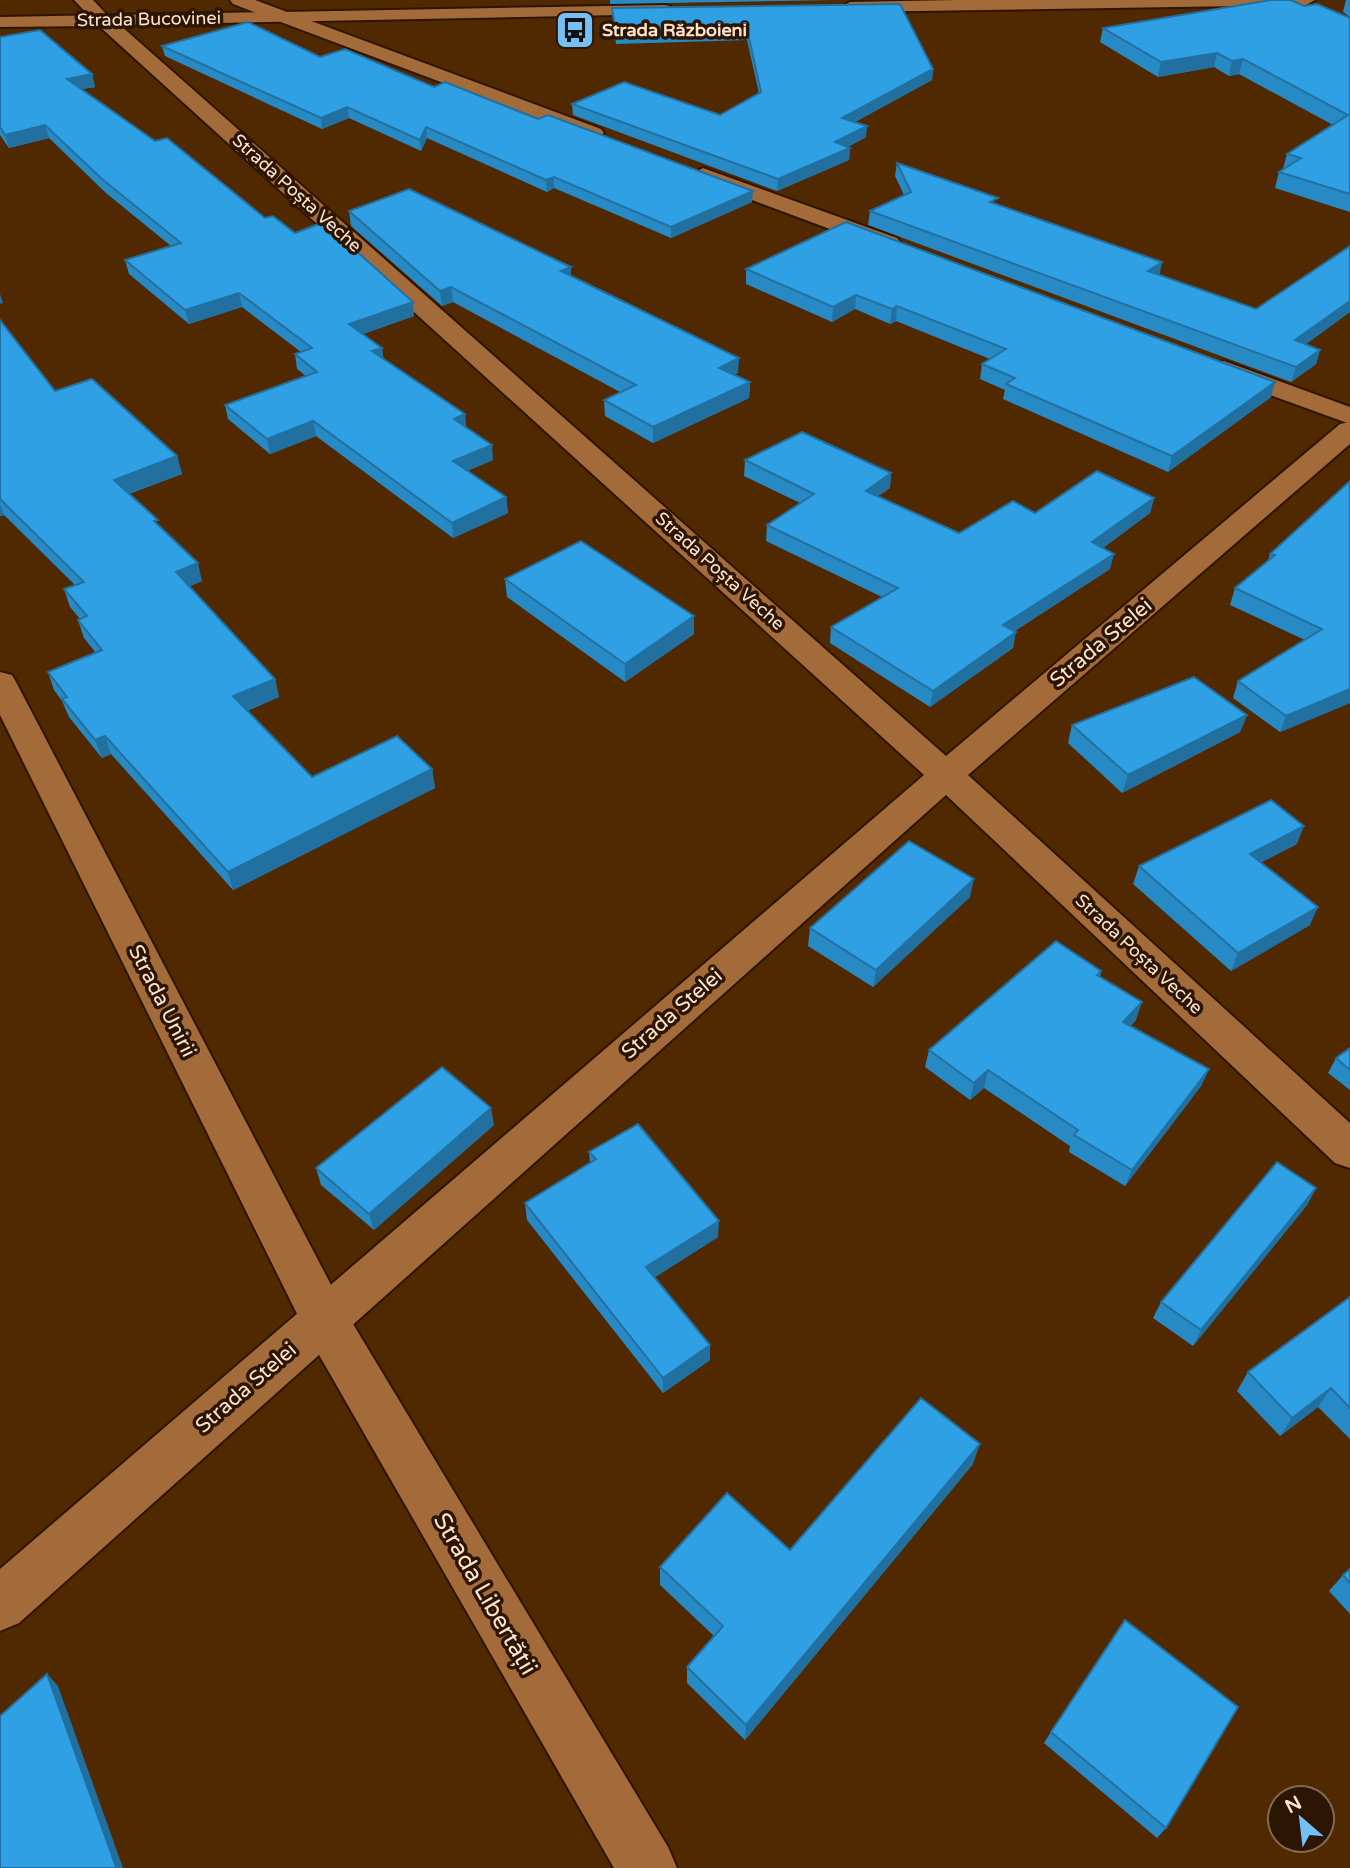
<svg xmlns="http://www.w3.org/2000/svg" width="1350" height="1868" font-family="'Varela Round',sans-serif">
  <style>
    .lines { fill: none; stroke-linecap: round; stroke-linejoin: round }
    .minor-casing { stroke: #2f1400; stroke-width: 4 }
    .tertiary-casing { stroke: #2f1400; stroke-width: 4 }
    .minor { fill: #a36b39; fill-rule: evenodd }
    .tertiary { fill: #a36b39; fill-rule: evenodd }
    .wall { fill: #288ac4 }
    .shaded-wall { fill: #2170a0 }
    .building { fill: #2fa0e4; stroke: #2170a0; stroke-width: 2 }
    .labels { text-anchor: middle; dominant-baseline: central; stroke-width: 7; stroke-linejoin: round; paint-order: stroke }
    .far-street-label { font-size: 18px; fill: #fde4d0; stroke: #2c1502 }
    .far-poi-label { font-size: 18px; font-weight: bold; fill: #fde4d0; stroke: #2c1502; text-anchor: start }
    .street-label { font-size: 21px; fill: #fde4d0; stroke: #2c1502 }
    .near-street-label { font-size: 24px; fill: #fde4d0; stroke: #2c1502 }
  </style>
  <rect width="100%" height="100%" fill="#502900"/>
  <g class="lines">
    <g class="minor-casing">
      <g id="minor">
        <path d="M74 0H93L112 20 103 25 97 24Z"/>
        <path d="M230 0H255L601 129 604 133 594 139 587 137 233 4Z"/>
        <path d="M703 168 897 238 901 243 897 248H881L695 179 692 174Z"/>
        <path d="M1224 361 1350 407V424L1215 375 1211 369 1215 363Z"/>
        <path d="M0 672 12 675 16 682 341 1304 668 1847 677 1868H614L307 1334 0 715Z"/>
      </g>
    </g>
    <g class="tertiary-casing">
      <g id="tertiary">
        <path d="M956 0H1315L1306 5 850 12 841 7 850 2Z"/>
        <path d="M664 5 670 6 673 10 670 14 120 25 946 756 1340 424 1350 422V444L968 775 1350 1123V1168L1335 1163 946 795 19 1623 0 1631V1569L924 775 99 26 0 27V17Z"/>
      </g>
    </g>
    <use href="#minor" class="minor"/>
    <use href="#tertiary" class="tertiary"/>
  </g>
  <g class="wall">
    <path d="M610 0H834L610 4Z"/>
    <path d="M1346 0H1350V17L1343 12Z"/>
    <path d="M900 4 933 69 932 80 855 122 866 137 848 147 850 148 849 160 777 191 573 115 572 104 720 115 759 93 747 40 616 44 613 19 612 8Z"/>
    <path d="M1304 6 1350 18V212L1275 188 1279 172 1283 169 1287 154 1333 125 1239 74 1229 76 1214 67 1158 77 1100 42 1103 28Z"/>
    <path d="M0 37 92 74 95 87 82 89 265 218 295 233 414 316 363 334 382 348 383 359 465 414 466 427 493 460 467 471 506 497 508 513 453 538 316 436 270 454 228 419 225 405 306 376 297 369 295 354 301 352 242 307 189 324 129 274 125 260 171 246 106 193 49 138 9 148 0 135Z"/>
    <path d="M162 46 320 57 434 87 752 202 671 238 554 188 547 192 427 138 421 151 349 118 322 129 165 56Z"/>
    <path d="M897 163 997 205 1162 262 1159 275 1256 309 1350 246V312L1306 344 1320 350 1316 364 1291 382 868 225 870 211 904 195 895 176Z"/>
    <path d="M349 211 571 276 738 373 734 375 750 382 749 398 653 443 605 416 604 400 620 392 453 302 442 306 351 226Z"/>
    <path d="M746 269 1275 382 1271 397 1168 472 1003 399 1005 390 980 379 982 364 990 359 896 321 890 324 855 309 832 322 746 284Z"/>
    <path d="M0 320 55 391 177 456 182 474 129 494 160 527 202 581 190 586 275 679 279 697 247 711 312 777 432 769 435 788 233 890 111 754 102 758 69 717 62 701 54 690 48 672 96 653 84 638 78 620 80 619 70 607 64 589 75 585 4 515 0 516Z"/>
    <path d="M745 460 891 473 890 488 878 496 959 533 1035 513 1154 498 1150 513 1103 548 1110 569 1015 631 1013 648 930 707 830 643 831 627 882 597 766 541 767 525 800 503 744 476Z"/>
    <path d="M1350 481V703L1280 732 1233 698 1238 681 1305 640 1230 605 1235 588 1268 561 1270 554Z"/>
    <path d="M505 579 694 634 625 682 507 597Z"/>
    <path d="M1247 715 1240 732 1122 793 1068 743 1072 725Z"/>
    <path d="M1297 844 1261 862 1310 925 1231 971 1133 884 1139 866Z"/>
    <path d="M970 897 873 987 808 946 810 928Z"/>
    <path d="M1101 971 1100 977 1136 1020 1130 1026 1209 1069 1201 1086 1125 1186 1069 1152 1070 1146 984 1088 970 1100 925 1067 929 1050Z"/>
    <path d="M1350 1048V1090L1328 1073 1336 1058Z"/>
    <path d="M494 1125 374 1230 321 1185 316 1168Z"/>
    <path d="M589 1152 718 1237 655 1277 710 1345V1360L663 1393 527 1220 525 1203 590 1163Z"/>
    <path d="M1316 1188 1307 1205 1193 1346 1153 1318 1161 1302Z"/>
    <path d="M1350 1297V1439L1318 1407 1280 1436 1237 1391 1248 1372Z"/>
    <path d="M973 1464 745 1740 687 1683V1667L714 1636 660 1585V1567L790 1550Z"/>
    <path d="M1350 1569V1614L1329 1591 1343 1575Z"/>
    <path d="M1051 1732 1166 1828 1157 1838 1044 1743Z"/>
  </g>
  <g class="shaded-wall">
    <path d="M1217 53 1214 67 1158 77 1161 62Z"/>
    <path d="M1243 59 1239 74 1229 76 1232 61Z"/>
    <path d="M933 69 932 80 841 129 842 118Z"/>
    <path d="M92 74 95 87 70 91 67 79Z"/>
    <path d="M347 107 349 118 322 129 321 118Z"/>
    <path d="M45 125 49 138 9 148 5 135Z"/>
    <path d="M867 126 866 137 834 154 835 142Z"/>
    <path d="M426 127 427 138 421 151 420 140Z"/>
    <path d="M850 148 849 160 777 191 778 179Z"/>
    <path d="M554 177V188L547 192 546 180Z"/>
    <path d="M753 191 752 202 671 238V227Z"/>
    <path d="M1162 262 1159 277 1148 271Z"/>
    <path d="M571 267V282L561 271Z"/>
    <path d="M451 287 453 302 442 306 440 291Z"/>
    <path d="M239 293 242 307 189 324 185 310Z"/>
    <path d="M0 294 3 303 0 304Z"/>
    <path d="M856 295 855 309 832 322 833 307Z"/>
    <path d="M1350 301V312L1291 355 1295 340Z"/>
    <path d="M413 302 414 316 352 338 349 324Z"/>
    <path d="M897 306 896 321 890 324 892 309Z"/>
    <path d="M382 348 384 362 372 351Z"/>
    <path d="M1320 350 1316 364 1291 382 1296 367Z"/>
    <path d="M739 358 738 373 718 384 719 368Z"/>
    <path d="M750 382 749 398 653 443V427Z"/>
    <path d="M1275 382 1271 397 1168 472 1172 456Z"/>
    <path d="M465 414 466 429 454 419Z"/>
    <path d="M313 421 316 436 270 454 267 439Z"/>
    <path d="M492 445 493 460 455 476 453 461Z"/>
    <path d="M177 456 182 474 119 497 114 480Z"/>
    <path d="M891 473 890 488 864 506 866 491Z"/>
    <path d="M506 497 508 513 453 538 452 523Z"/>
    <path d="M1154 498 1150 513 1089 558 1092 542Z"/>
    <path d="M0 504 4 515 0 516Z"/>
    <path d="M1114 554 1110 569 1000 640 1003 625Z"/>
    <path d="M198 563 202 581 181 590 176 572Z"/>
    <path d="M694 616V634L625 682V664Z"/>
    <path d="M1016 632 1013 648 930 707 933 691Z"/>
    <path d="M275 679 279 697 238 714 233 696Z"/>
    <path d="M1350 689V703L1280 732 1286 716Z"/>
    <path d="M1247 715 1240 732 1122 793 1128 775Z"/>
    <path d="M105 736 111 754 102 758 95 740Z"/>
    <path d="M432 769 435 788 233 890 228 872Z"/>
    <path d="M1304 826 1297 844 1243 872 1250 854Z"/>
    <path d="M974 879 970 897 873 987 876 970Z"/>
    <path d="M1318 907 1310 925 1231 971 1238 953Z"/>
    <path d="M1142 1002 1136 1020 1117 1039 1123 1022Z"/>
    <path d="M1209 1069 1201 1086 1125 1186 1132 1170Z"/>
    <path d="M988 1070 984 1088 970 1100 974 1083Z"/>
    <path d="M491 1108 494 1125 374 1230 369 1214Z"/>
    <path d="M1316 1188 1307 1205 1193 1346 1201 1330Z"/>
    <path d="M719 1221 718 1237 646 1283V1267Z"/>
    <path d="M710 1345V1360L663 1393V1378Z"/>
    <path d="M1331 1388 1318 1407 1280 1436 1292 1418Z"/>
    <path d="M980 1444 973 1464 745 1740 746 1725Z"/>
    <path d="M47 1674 58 1686 123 1868H115Z"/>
  </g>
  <g class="building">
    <path d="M1271 0H1291L1304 6 1317 4 1350 18V194L1279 172 1301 158 1287 154 1348 115 1243 59 1232 61 1217 53 1161 62 1103 28Z"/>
    <path d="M900 4 933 69 842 118 867 126 835 142 850 148 778 179 572 104 624 82 720 115 761 92 747 29 616 33 612 8Z"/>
    <path d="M248 22 320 57 345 49 434 87 445 82 538 119 548 115 753 191 671 227 554 177 546 180 426 127 420 140 347 107 321 118 162 46Z"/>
    <path d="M40 30 92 74 67 79 155 141 167 138 265 218 273 216 295 233 324 222 413 302 349 324 382 348 372 351 465 414 454 419 492 445 453 461 506 497 452 523 313 421 267 439 225 405 317 372 295 354 312 348 239 293 185 310 125 260 181 243 102 179 45 125 5 135 0 127V37Z"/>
    <path d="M897 163 998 198 990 202 1162 262 1148 271 1256 309 1350 246V301L1295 340 1320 350 1296 367 870 211 911 192Z"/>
    <path d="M409 189 571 267 561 271 739 358 719 368 750 382 653 427 604 400 636 385 451 287 440 291 349 211Z"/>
    <path d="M846 222 1275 382 1172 456 1006 384 1015 378 982 364 1006 349 897 306 892 309 856 295 833 307 746 269Z"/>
    <path d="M0 320 55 391 92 379 177 456 114 480 158 520 154 521 198 563 176 572 275 679 233 696 312 777 397 736 432 769 228 872 105 736 95 740 62 699 67 697 48 672 102 650 78 620 87 616 64 589 84 582 0 499Z"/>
    <path d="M802 432 891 473 866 491 959 533 1013 501 1035 513 1097 471 1154 498 1092 542 1114 554 1003 625 1016 632 933 691 831 627 898 588 767 525 814 494 745 460Z"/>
    <path d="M1350 481V689L1286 716 1238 681 1322 629 1235 588 1275 555 1270 554Z"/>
    <path d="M581 541 694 616 625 664 505 579Z"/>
    <path d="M1194 677 1247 715 1128 775 1072 725Z"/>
    <path d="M1271 800 1304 826 1250 854 1318 907 1238 953 1139 866Z"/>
    <path d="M909 841 974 879 876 970 810 928Z"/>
    <path d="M1056 941 1101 971 1097 975 1142 1002 1123 1022 1209 1069 1132 1170 1074 1135 1078 1130 988 1070 974 1083 929 1050Z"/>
    <path d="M1350 1048V1070L1336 1058Z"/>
    <path d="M442 1067 491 1108 369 1214 316 1168Z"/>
    <path d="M638 1124 719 1221 646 1267 710 1345 663 1378 525 1203 596 1159 589 1152Z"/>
    <path d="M1277 1162 1316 1188 1201 1330 1161 1302Z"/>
    <path d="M1350 1297V1408L1331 1388 1292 1418 1248 1372Z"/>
    <path d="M921 1398 980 1444 746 1725 687 1667 723 1626 660 1567 727 1493 790 1550Z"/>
    <path d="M1350 1569V1583L1343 1575Z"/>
    <path d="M1125 1620 1238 1707 1166 1828 1051 1732Z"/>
    <path d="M47 1674 116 1867 115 1868H0V1716Z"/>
  </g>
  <defs>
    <g id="bus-square" transform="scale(2.0125)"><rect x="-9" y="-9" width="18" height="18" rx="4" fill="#74c0f6" stroke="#2c1502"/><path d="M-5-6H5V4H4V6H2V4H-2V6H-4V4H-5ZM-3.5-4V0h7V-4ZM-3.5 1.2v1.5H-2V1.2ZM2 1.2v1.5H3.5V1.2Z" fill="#111"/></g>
  </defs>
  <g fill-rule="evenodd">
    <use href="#bus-square" x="575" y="30"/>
  </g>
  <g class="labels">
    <g class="far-street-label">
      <text transform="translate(149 19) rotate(-1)">Strada Bucovinei</text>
      <text transform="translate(297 193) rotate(42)">Strada Poșta Veche</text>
      <text transform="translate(720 571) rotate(42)">Strada Poșta Veche</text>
      <text transform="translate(1139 954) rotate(43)">Strada Poșta Veche</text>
    </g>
    <g class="far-poi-label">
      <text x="602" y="30">Strada Războieni</text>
    </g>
    <g class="street-label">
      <text transform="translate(1101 643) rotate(-40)">Strada Stelei</text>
      <text transform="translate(162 1001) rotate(63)">Strada Unirii</text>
      <text transform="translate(672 1014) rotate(-41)">Strada Stelei</text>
      <text transform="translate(246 1388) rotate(-41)">Strada Stelei</text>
    </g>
    <g class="near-street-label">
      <text transform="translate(485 1594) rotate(60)">Strada Libertății</text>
    </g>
  </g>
  <g transform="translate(1301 1819) rotate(332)"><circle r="33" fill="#2c1502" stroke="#806854" stroke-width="2"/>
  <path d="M0-5L12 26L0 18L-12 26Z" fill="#74c0f6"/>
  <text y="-10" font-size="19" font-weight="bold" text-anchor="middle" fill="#fde4d0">N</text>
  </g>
</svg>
